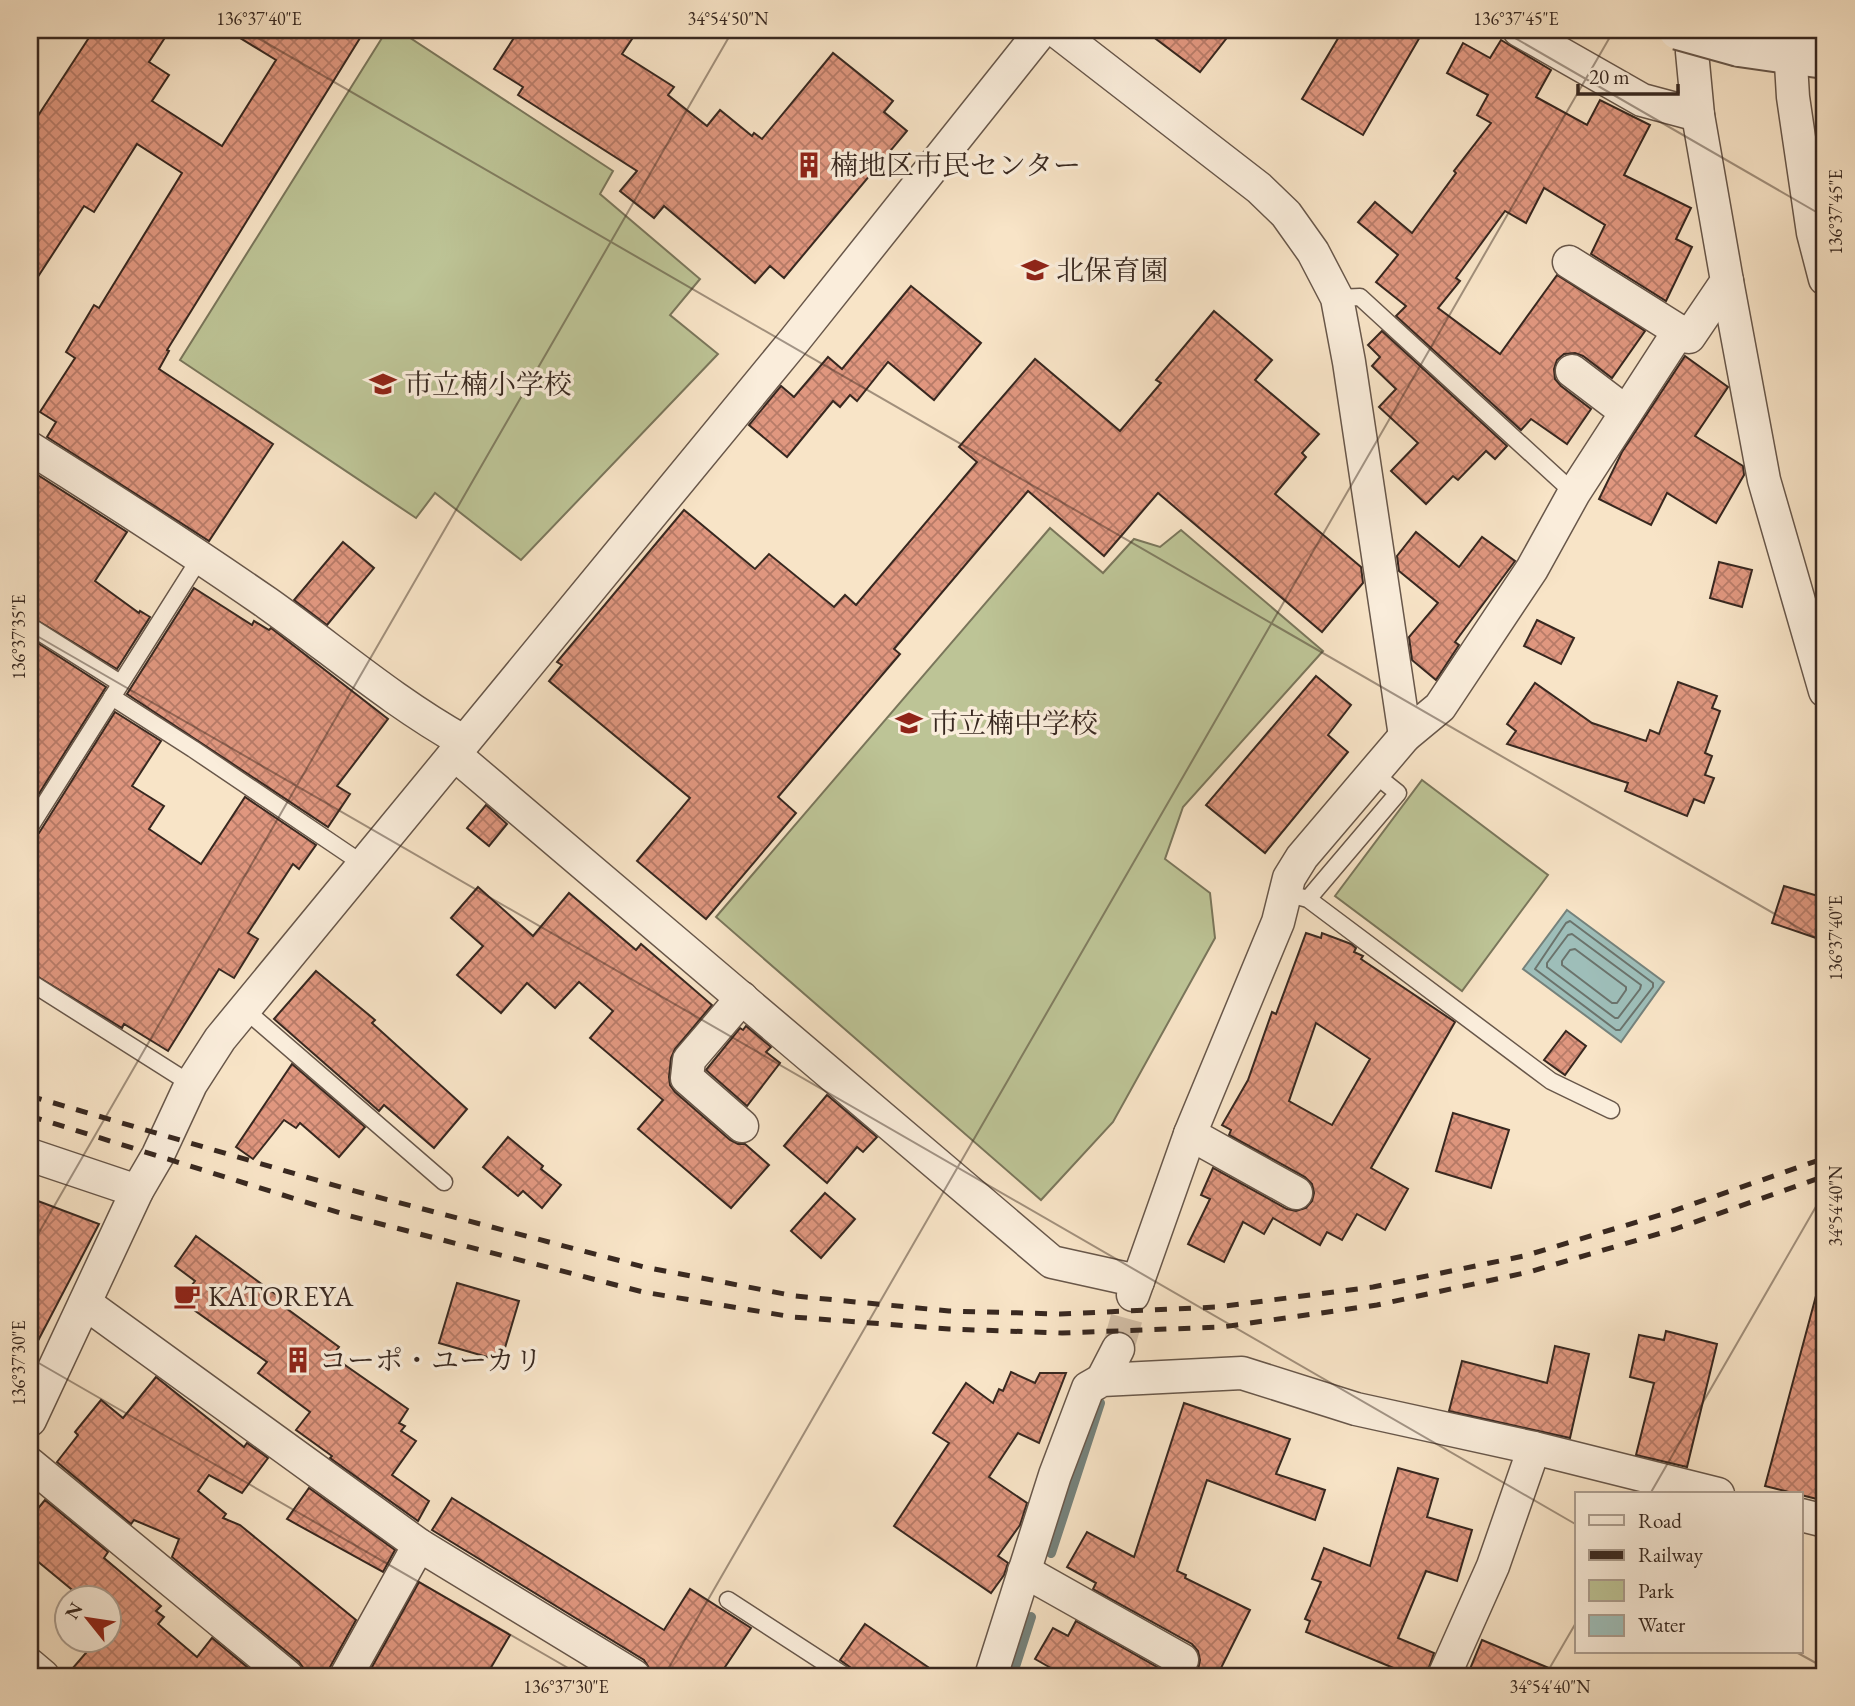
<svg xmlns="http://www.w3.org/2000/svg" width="1855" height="1706" font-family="'EB Garamond','Noto Serif JP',serif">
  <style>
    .park { fill: #bdc496; stroke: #7a765b; stroke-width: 2 }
    .water { fill: #9ebeb9; stroke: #75827c; stroke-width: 2 }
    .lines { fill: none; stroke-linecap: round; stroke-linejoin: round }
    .shore { stroke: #6b736c; stroke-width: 2 }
    .stream { stroke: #75827c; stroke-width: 10 }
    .building { fill: url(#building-cross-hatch); stroke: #382820; stroke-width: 2; fill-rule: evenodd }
    .minor-tunnel { stroke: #d2bea6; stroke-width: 32; stroke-dasharray: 32 16; stroke-linecap: butt }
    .service-casing { stroke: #68574a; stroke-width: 19 }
    .minor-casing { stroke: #68574a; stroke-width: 35 }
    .tertiary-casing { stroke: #68574a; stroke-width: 42 }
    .service { stroke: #faeddb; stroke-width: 16 }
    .minor { stroke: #faeddb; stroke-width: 32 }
    .tertiary { stroke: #faeddb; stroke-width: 38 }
    .rail { stroke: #382820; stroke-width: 5; stroke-dasharray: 12 12; stroke-linecap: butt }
    .tertiary-bridge-casing { stroke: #68574a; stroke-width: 42; stroke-linecap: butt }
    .tertiary-bridge { stroke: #faeddb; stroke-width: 38 }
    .ticks { fill: none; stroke: #382820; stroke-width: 2; stroke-opacity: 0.45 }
    .labels { text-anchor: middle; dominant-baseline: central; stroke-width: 7; stroke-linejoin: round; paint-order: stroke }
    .poi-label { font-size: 28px; fill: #382820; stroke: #faeddb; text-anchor: start }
    .neatline { fill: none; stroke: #382820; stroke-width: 2.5 }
    .ticks-label { font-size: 18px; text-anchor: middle; fill: #382820 }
  </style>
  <defs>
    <pattern id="building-cross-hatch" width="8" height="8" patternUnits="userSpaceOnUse" patternTransform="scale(1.75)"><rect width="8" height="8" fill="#e0977f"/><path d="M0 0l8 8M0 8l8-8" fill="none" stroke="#b77b68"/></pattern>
  </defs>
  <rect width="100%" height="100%" fill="#f8e4c7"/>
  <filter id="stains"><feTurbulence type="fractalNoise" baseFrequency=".00286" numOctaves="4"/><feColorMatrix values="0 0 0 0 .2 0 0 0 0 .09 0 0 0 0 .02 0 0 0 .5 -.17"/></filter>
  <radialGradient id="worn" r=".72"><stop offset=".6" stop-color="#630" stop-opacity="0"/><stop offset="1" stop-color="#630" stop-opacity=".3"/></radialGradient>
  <g class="park">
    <path d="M387 30H398L613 171 600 194 700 279 670 315 718 354 521 560 435 493 416 518 180 360Z"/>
    <path d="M1050 528 1103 573 1134 539 1160 547 1181 530 1323 651 1183 807 1165 859 1210 893 1215 938 1113 1122 1041 1200 716 917Z"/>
    <path d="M1422 780 1548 875 1462 991 1335 896Z"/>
  </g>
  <path class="water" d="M1567 910 1664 982 1621 1042 1523 969Z"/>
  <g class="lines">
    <g class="shore">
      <path d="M1570 921 1653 983V987L1620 1030H1616L1535 969 1566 923Z"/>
      <path d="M1572 934 1641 985 1640 989 1618 1018H1615L1547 967V963L1568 935Z"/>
      <path d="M1575 949 1626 987V990L1617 1003H1612L1562 965V961L1570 950Z"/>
    </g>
    <g class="stream">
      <path d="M1051 1553 1100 1403"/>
      <path d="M1012 1676 1031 1617"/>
    </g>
  </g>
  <g class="building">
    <path d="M94 30H170L149 62 169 75 152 101 222 146 276 60 227 30H365L167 350 169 351 159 369 273 444 209 541 47 437 56 422 40 412 75 358 66 352 94 305 99 308 182 173 137 144 94 212 84 206 30 289V128Z"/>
    <path d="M519 30H638L622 54 674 87 668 95 707 126 720 110 752 136 754 133 762 139 833 53 893 101 884 112 907 131 784 278 770 266 755 283 664 206 654 218 620 191 637 171 518 95 523 87 494 69Z"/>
    <path d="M1144 30H1233L1200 72Z"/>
    <path d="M1343 30H1424L1363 135 1302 99Z"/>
    <path d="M1501 40 1551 70 1536 97 1587 125 1600 100 1650 125 1624 175 1691 208 1676 239 1692 247 1666 301 1591 254 1605 225 1544 188 1526 223 1505 211 1456 278 1460 281 1438 308 1500 354 1557 275 1645 331 1612 378 1583 356 1575 353 1564 354 1557 360 1554 369 1555 379 1561 386 1591 409 1567 444 1531 419 1521 430 1396 316 1406 306 1376 282 1398 255 1358 222 1375 202 1412 233 1456 173 1454 171 1491 123 1477 115 1488 95 1447 73 1463 43 1490 58Z"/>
    <path d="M911 286 981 343 934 400 888 362 857 401 850 395 840 407 833 401 787 457 749 425 781 386 794 397 828 357 842 369Z"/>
    <path d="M1214 311 1272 360 1255 380 1319 434 1302 453 1306 457 1275 494 1361 567 1363 583 1322 632 1158 493 1104 556 1028 491 894 649 900 654 778 797 796 813 706 919 637 861 690 798 549 681 562 665 557 662 684 510 755 569 769 554 834 607 845 595 856 605 977 462 959 447 1035 359 1120 431 1161 383 1156 380Z"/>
    <path d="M1382 331 1507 446 1495 459 1486 451 1458 480 1453 476 1426 504 1391 471 1418 443 1379 407 1396 389 1372 366 1380 357 1368 345Z"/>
    <path d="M1685 356 1728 387 1695 436 1743 466 1744 475 1716 523 1667 493 1651 525 1599 499 1622 452Z"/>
    <path d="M30 470 127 532 95 581 139 613 140 611 150 617 117 669 30 616Z"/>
    <path d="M1416 532 1459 567 1482 537 1515 561 1455 642 1459 645 1436 680 1412 660 1409 637 1438 603 1399 571 1397 556Z"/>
    <path d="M343 542 374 568 327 625 294 600Z"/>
    <path d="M1719 562 1752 570 1742 607 1710 598Z"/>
    <path d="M194 588 252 625 254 621 269 630 271 628 388 719 337 786 350 794 328 827 127 694Z"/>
    <path d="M1537 620 1574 638 1561 664 1524 646Z"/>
    <path d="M30 638 106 687 30 808Z"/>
    <path d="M1316 676 1351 705 1328 735 1348 752 1265 853 1206 805Z"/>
    <path d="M1678 682 1717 696 1712 708 1720 711 1705 753 1712 756 1705 775 1714 778 1704 803 1694 799 1687 816 1625 791 1628 783 1507 744 1516 731 1507 724 1535 683 1592 723 1646 741 1650 730 1659 734Z"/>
    <path d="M115 712 161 741 132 786 164 806 149 829 201 864 245 797 316 845 299 869 293 864 248 933 258 939 234 978 219 969 168 1051 124 1024 122 1028 30 972V837L39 833Z"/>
    <path d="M486 805 507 824 489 846 467 828Z"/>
    <path d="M1784 886 1825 898V941L1772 923Z"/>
    <path d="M478 887 533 936 569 893 636 950 641 944 712 1005 675 1049 671 1058 669 1077 670 1085 675 1092 730 1140 738 1144H745L769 1165 731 1208 638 1129 663 1100 590 1038 613 1011 579 982 555 1008 527 983 501 1013 457 975 483 946 451 918Z"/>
    <path d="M1306 933 1321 938 1322 933 1351 944 1356 948 1354 952 1363 956 1361 959 1455 1022 1371 1168 1408 1189 1385 1230 1357 1214 1342 1240 1327 1232 1320 1245 1273 1218 1264 1234 1243 1222 1224 1262 1188 1244 1210 1199 1201 1195 1213 1168 1287 1209 1296 1211 1306 1208 1312 1201 1314 1193 1312 1184 1305 1177 1229 1135 1231 1130 1222 1125 1248 1080 1272 1012 1276 1014ZM1316 1023 1370 1059 1332 1125 1289 1101Z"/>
    <path d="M316 971 375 1020 372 1023 467 1109 434 1148 384 1105 379 1111 274 1019Z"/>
    <path d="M746 1026 771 1047 766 1052 780 1063 747 1106 706 1070 740 1028 743 1030Z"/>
    <path d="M1566 1031 1586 1046 1565 1075 1544 1060Z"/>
    <path d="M292 1064 365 1127 339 1157 300 1123 296 1128 284 1120 253 1159 236 1147Z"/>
    <path d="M827 1095 877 1137 863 1152 857 1147 827 1183 784 1146Z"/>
    <path d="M1453 1113 1509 1130 1491 1188 1436 1171Z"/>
    <path d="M508 1137 543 1166 541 1169 561 1185 542 1208 523 1191 518 1196 483 1167Z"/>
    <path d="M825 1193 855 1219 821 1258 791 1231Z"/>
    <path d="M30 1198 99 1224 30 1356Z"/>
    <path d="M196 1236 289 1304 286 1308 339 1347 332 1356 408 1409 399 1423 405 1426 401 1431 416 1441 392 1475 429 1501 418 1521 330 1458 332 1456 296 1430 310 1412 258 1373 267 1362 180 1300 195 1281 175 1266Z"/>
    <path d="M457 1283 519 1301 501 1361 439 1343Z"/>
    <path d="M1817 1292 1825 1293V1465L1817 1499 1765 1486Z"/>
    <path d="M1666 1331 1717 1344 1687 1467 1636 1455 1654 1383 1630 1377 1639 1335 1664 1340Z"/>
    <path d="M1555 1346 1589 1354 1570 1438 1449 1411 1462 1361 1547 1383Z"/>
    <path d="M1011 1372 1035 1383 1040 1373H1066L1039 1443 1018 1433 989 1477 1027 1503 1020 1525 998 1556 1008 1563 1004 1575 991 1593 894 1526 949 1443 933 1433 966 1383 993 1403 999 1389 1003 1391Z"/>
    <path d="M156 1377 244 1447 247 1443 268 1458 242 1493 209 1475 198 1491 226 1514 223 1518 240 1525 356 1620 330 1667 328 1676H305L304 1669 299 1662 172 1557 179 1539 134 1520 131 1524 57 1462 78 1435 75 1432 101 1400 123 1418Z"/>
    <path d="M1184 1403 1290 1439 1276 1474 1325 1490 1315 1520 1207 1480 1177 1571 1186 1575 1185 1578 1250 1610 1217 1676H1190L1198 1670 1200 1660 1198 1651 1192 1644 1093 1589 1096 1583 1067 1567 1087 1532 1134 1557Z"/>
    <path d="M1398 1468 1438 1479 1427 1517 1472 1530 1457 1581 1426 1571 1398 1638 1434 1653 1426 1676H1413L1306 1632 1310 1621 1305 1619 1321 1582 1312 1579 1324 1548 1370 1566Z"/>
    <path d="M309 1488 395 1550 383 1572 287 1519Z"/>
    <path d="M452 1498 664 1630 690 1589 751 1628 719 1676H659L651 1671 644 1660 432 1530Z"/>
    <path d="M45 1500 108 1552 104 1558 161 1606 156 1611 164 1617 158 1624 197 1657 212 1638 258 1676H66L97 1640H108V1625L111 1621 108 1619V1598H82L30 1555V1518Z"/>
    <path d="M419 1582 510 1635 486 1676H367Z"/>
    <path d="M1076 1621 1173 1676H1174H1065L1035 1659 1053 1628 1068 1636Z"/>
    <path d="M865 1624 941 1676H855L851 1668 840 1660Z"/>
    <path d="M1482 1640 1568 1676H1464L1468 1668 1470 1669Z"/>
  </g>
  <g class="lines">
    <path class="minor-tunnel" d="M1118 1349 1133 1295"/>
    <g class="service-casing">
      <g id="service">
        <path d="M1337 298 1360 297 1574 493"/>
        <path d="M30 626 120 683"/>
        <path d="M112 697 193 749 363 864"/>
        <path d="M30 827 200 558"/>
        <path d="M1285 893 1308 899 1551 1081 1611 1110"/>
        <path d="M1308 899 1398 793 1373 773"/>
        <path d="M30 982 191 1084"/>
        <path d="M243 1008 444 1182"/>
        <path d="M728 1600 845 1676"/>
      </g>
    </g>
    <g class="minor-casing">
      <g id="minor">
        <path d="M1055 30 1259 188 1286 214 1313 252 1337 298 1349 362 1405 736"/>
        <path d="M1519 30 1642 100 1698 115"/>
        <path d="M1789 30 1793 97 1813 233 1825 279"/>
        <path d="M1569 262 1679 331"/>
        <path d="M1727 281 1764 480 1825 691"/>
        <path d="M1572 371 1626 412"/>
        <path d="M30 448C110 498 189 549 267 603 332 649 393 702 463 741"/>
        <path d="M454 754 1052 1262 1138 1281"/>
        <path d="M742 998 689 1060 687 1078 742 1126"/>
        <path d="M1190 1134 1296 1193"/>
        <path d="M30 1155 137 1191"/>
        <path d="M1133 1295 1190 1134 1278 922 1289 878 1302 857 1405 736 1440 707 1532 569 1574 493 1679 331 1689 337 1727 281 1698 115 1692 52"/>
        <path d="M85 1303 419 1545 634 1676"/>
        <path d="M1102 1380 1118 1349"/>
        <path d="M30 1420 137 1191 158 1155 191 1084 220 1039 794 341 1042 30"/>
        <path d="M30 1464 287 1676"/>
        <path d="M1801 1515 1825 1521"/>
        <path d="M1024 1571 1182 1660"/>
        <path d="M30 1665 43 1676"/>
        <path d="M346 1676 419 1545"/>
        <path d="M991 1676 1055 1475 1088 1388 1102 1380 1242 1373 1356 1409 1534 1448 1718 1494"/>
        <path d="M1444 1676 1493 1566 1534 1448"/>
      </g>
    </g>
    <g class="tertiary-casing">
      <path id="tertiary" d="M1739 47 1825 59"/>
    </g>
    <use href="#service" class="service"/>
    <use href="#minor" class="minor"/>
    <use href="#tertiary" class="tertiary"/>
    <g class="rail">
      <path d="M30 1096 347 1189 644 1267 795 1296 949 1311 1060 1314 1217 1307 1373 1287 1524 1256 1670 1212 1825 1158"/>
      <path d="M30 1116 350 1216 643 1292 793 1317 949 1329 1062 1333 1222 1327 1377 1305 1529 1272 1675 1229 1825 1176"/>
    </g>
    <g class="tertiary-bridge-casing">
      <path id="tertiary-bridge" d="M1678 30 1739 47"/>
    </g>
    <use href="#tertiary-bridge" class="tertiary-bridge"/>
  </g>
  <path class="ticks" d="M244 30 1825 943M1501 30 1825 217M30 632 1577 1525M30 1248 733 30M30 1358 582 1676M1650 1494 1825 1191M1796 1652 1825 1668M664 1676 1614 30M1545 1676 1577 1621"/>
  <defs>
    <g id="building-bare" transform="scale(2.1)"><path d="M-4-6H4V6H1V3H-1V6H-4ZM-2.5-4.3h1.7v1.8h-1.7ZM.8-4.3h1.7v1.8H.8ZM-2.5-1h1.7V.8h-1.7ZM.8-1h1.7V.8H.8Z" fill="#8f2418" stroke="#faeddb" stroke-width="2.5" paint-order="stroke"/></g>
    <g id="school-bare" transform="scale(2.1)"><path d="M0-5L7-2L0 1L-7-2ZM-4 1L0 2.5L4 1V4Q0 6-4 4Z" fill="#8f2418" stroke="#faeddb" stroke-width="2.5" paint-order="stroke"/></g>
    <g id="cafe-bare" transform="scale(2.1)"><path d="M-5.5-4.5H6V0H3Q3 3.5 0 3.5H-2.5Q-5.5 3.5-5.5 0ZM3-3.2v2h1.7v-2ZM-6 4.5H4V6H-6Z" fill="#8f2418" stroke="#faeddb" stroke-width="2.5" paint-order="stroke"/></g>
  </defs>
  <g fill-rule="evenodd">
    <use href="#building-bare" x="809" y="165"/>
    <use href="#school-bare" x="1035" y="270"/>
    <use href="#school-bare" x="383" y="384"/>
    <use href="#school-bare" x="909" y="723"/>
    <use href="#cafe-bare" x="187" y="1296"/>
    <use href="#building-bare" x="298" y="1360"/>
  </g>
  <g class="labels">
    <g class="poi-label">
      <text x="830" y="165">楠地区市民センター</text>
      <text x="1056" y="270">北保育園</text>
      <text x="404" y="384">市立楠小学校</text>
      <text x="930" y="723">市立楠中学校</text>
      <text x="208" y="1296">KATOREYA</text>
      <text x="319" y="1360">コーポ・ユーカリ</text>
    </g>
  </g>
  <rect width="1855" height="1706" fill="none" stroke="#f8e4c7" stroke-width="77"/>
  <rect x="1575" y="1492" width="228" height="161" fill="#faeddb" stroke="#ac9e90" stroke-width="2"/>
  <rect x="1589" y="1515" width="35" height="10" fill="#faeddb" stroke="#ac9e90" stroke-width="2"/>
  <text x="1638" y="1528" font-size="21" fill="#382820">Road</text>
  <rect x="1589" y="1550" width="35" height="10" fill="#382820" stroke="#ac9e90" stroke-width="2"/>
  <text x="1638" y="1562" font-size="21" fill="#382820">Railway</text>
  <rect x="1589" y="1580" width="35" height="21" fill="#bdc496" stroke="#ac9e90" stroke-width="2"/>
  <text x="1638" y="1598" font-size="21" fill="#382820">Park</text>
  <rect x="1589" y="1615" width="35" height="21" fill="#9ebeb9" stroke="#ac9e90" stroke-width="2"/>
  <text x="1638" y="1632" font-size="21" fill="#382820">Water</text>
  <g transform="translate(88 1619) rotate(300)"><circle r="33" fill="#faeddb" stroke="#ac9e90" stroke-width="2"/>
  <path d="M0-5L12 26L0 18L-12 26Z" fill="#8f2418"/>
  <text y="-10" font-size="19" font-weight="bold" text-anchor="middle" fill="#382820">N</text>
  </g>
  <path d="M1578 84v10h100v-10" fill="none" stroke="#382820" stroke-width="3.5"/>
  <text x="1589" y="84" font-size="21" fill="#382820" stroke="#faeddb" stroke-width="5" paint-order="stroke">20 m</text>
  <rect x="38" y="38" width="1778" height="1630" class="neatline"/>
  <g class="ticks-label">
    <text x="259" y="25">136°37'40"E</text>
    <text x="728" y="25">34°54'50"N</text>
    <text x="1516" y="25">136°37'45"E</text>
    <text transform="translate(1836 212) rotate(-90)" y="6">136°37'45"E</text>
    <text transform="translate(19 637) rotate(-90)" y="6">136°37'35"E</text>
    <text transform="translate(1836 938) rotate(-90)" y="6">136°37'40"E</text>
    <text transform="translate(1836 1206) rotate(-90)" y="6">34°54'40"N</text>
    <text transform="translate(19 1363) rotate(-90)" y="6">136°37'30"E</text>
    <text x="566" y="1693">136°37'30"E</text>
    <text x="1550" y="1693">34°54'40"N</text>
  </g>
  <rect width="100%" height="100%" filter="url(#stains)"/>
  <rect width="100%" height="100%" fill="url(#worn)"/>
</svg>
